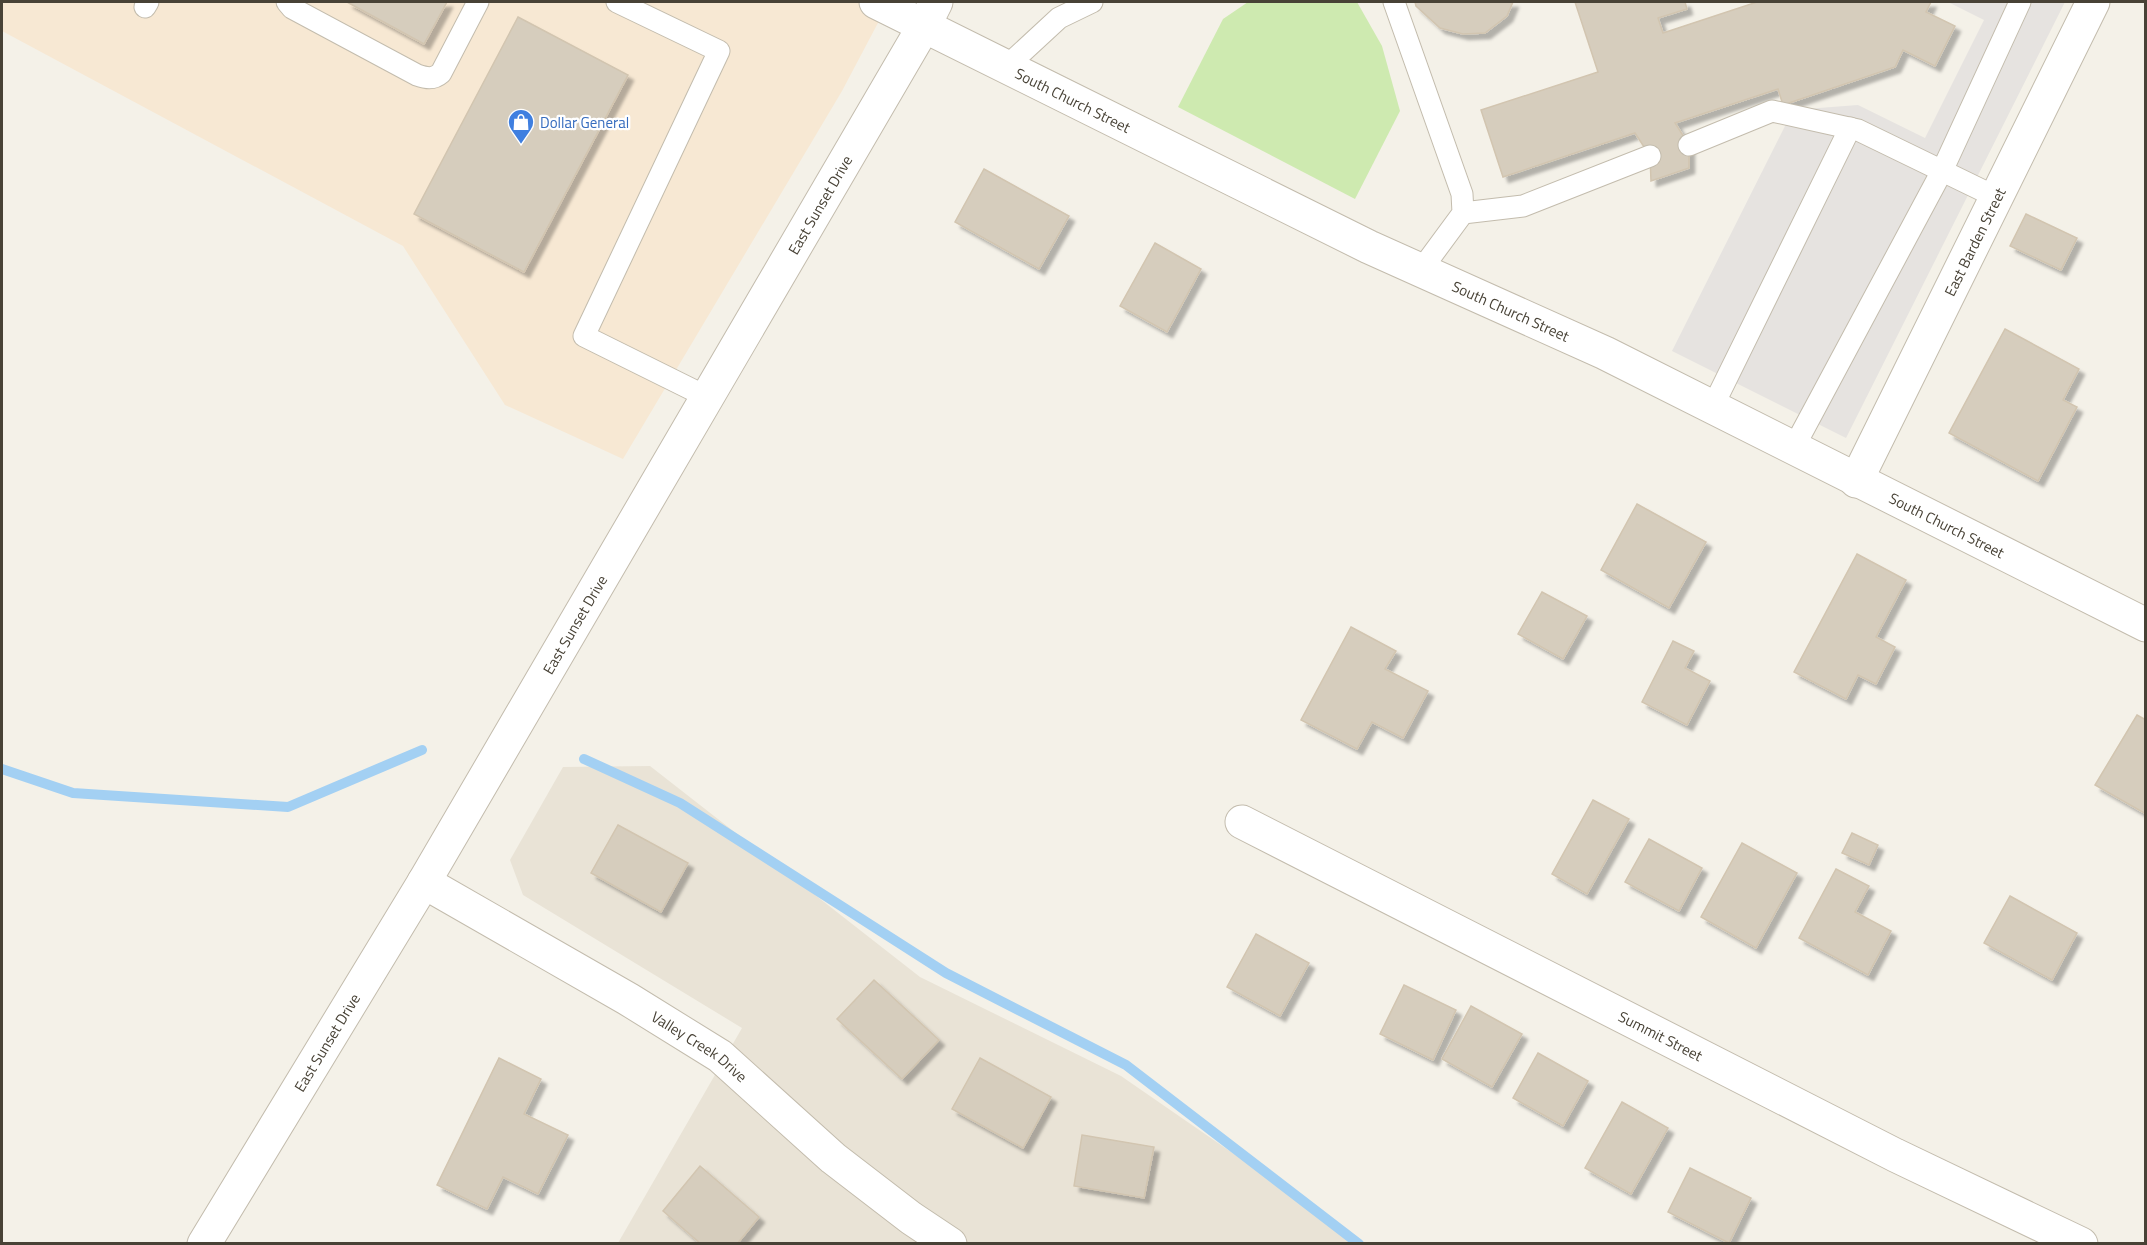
<svg xmlns="http://www.w3.org/2000/svg" width="2147" height="1245" font-family="'Titillium Web',sans-serif">
  <style>
    .residential { fill: #e9e3d6 }
    .commercial { fill: #f7e8d3 }
    .green { fill: #ceeab0 }
    .parking { fill: #e6e3e0 }
    .lines { fill: none; stroke-linecap: round; stroke-linejoin: round }
    .stream { stroke: #a3d0f3; stroke-width: 10 }
    .building { fill: #d6cdbd; stroke: #d2c5b0; stroke-width: 1.5; filter: url(#shadow) }
    .service-casing { stroke: #c3bcad; stroke-width: 23 }
    .minor-casing { stroke: #c3bcad; stroke-width: 35 }
    .tertiary-casing { stroke: #c3bcad; stroke-width: 35 }
    .service { stroke: #fff; stroke-width: 21 }
    .minor { stroke: #fff; stroke-width: 33 }
    .tertiary { stroke: #fff; stroke-width: 33 }
    .labels { text-anchor: middle; dominant-baseline: central; stroke-width: 4.5; stroke-linejoin: round; paint-order: stroke }
    .street-label { font-size: 15px; fill: #484236; stroke: #fff }
    .shop-label { font-size: 15px; fill: #366cbe; stroke: #fff; text-anchor: start }
  </style>
  <defs>
    <filter id="shadow"><feDropShadow dx="5.5" dy="5.5" stdDeviation="1.5" flood-color="#0004"/></filter>
  </defs>
  <rect width="100%" height="100%" fill="#f4f1e8"/>
  <path class="residential" d="M650 766 920 977 1121 1076 1363 1243H618L742 1028 523 895 510 860 563 767Z"/>
  <path class="commercial" d="M2 2H889L842 91 623 459 505 405 403 246 2 31Z"/>
  <path class="green" d="M1248 2H1357L1382 46 1400 111 1355 199 1178 107 1223 19Z"/>
  <path class="parking" d="M1948 2H2065L1846 438 1672 351 1793 110 1858 105 1925 138 1984 20Z"/>
  <g class="lines">
    <g class="stream">
      <path d="M584 759 680 803 946 973 1126 1065 1359 1244"/>
      <path d="M2 769 73 793 288 807 422 750"/>
    </g>
  </g>
  <g class="building">
    <path d="M347 2H447L424 44Z"/>
    <path d="M1415 2H1513L1507 16 1485 33 1463 34 1440 28 1416 6Z"/>
    <path d="M1575 2H1685L1687 9 1658 18 1663 33 1757 2H1931L1926 12 1955 26 1935 66 1903 50 1895 67 1783 105 1778 89 1675 123 1689 145V168L1651 181 1650 156 1635 133 1503 177 1481 110 1598 72Z"/>
    <path d="M518 17 628 75 524 272 414 214Z"/>
    <path d="M984 169 1069 216 1039 269 955 222Z"/>
    <path d="M2026 214 2077 238 2061 270 2010 246Z"/>
    <path d="M1155 243 1201 269 1167 332 1120 306Z"/>
    <path d="M2005 329 2079 369 2063 400 2077 407 2038 481 1949 433Z"/>
    <path d="M1637 504 1706 542 1669 608 1601 570Z"/>
    <path d="M1857 554 1906 580 1876 637 1895 647 1876 684 1858 675 1846 699 1794 672Z"/>
    <path d="M1542 592 1587 616 1563 659 1518 634Z"/>
    <path d="M1351 627 1396 651 1385 669 1428 691 1403 738 1372 722 1357 749 1301 720Z"/>
    <path d="M1673 641 1694 651 1685 668 1710 681 1687 725 1642 702Z"/>
    <path d="M2137 715 2146 720V814L2095 785Z"/>
    <path d="M1593 800 1629 819 1587 894 1552 874Z"/>
    <path d="M618 825 688 863 661 912 591 873Z"/>
    <path d="M1852 833 1878 845 1869 865 1842 853Z"/>
    <path d="M1649 839 1702 868 1679 911 1625 882Z"/>
    <path d="M1742 843 1797 873 1756 948 1701 917Z"/>
    <path d="M1836 869 1869 886 1855 912 1891 931 1868 975 1799 938Z"/>
    <path d="M2010 896 2077 933 2052 980 1984 943Z"/>
    <path d="M1256 934 1309 963 1280 1016 1227 987Z"/>
    <path d="M874 980 939 1040 902 1079 837 1019Z"/>
    <path d="M1404 985 1456 1010 1433 1060 1380 1034Z"/>
    <path d="M1471 1006 1522 1034 1492 1087 1442 1059Z"/>
    <path d="M1538 1053 1588 1081 1563 1126 1513 1098Z"/>
    <path d="M499 1058 541 1079 524 1114 568 1135 538 1194 503 1177 487 1209 437 1185Z"/>
    <path d="M980 1058 1051 1097 1023 1148 952 1109Z"/>
    <path d="M1622 1102 1668 1128 1631 1194 1585 1168Z"/>
    <path d="M1082 1135 1154 1147 1144 1198 1074 1186Z"/>
    <path d="M700 1166 759 1217 737 1244H701L663 1211Z"/>
    <path d="M1690 1168 1751 1198 1729 1243 1668 1212Z"/>
  </g>
  <g class="lines">
    <g class="service-casing">
      <g id="service">
        <path d="M287 2 292 8 417 75C426 78 433 80 441 73L478 2"/>
        <path d="M617 2 719 51 584 336 707 397"/>
        <path d="M1394 2 1462 194 1463 213 1421 270"/>
        <path d="M145 7 148 2"/>
        <path d="M1006 67 1059 18 1092 2"/>
        <path d="M1689 145 1772 111 1858 130 1996 197"/>
        <path d="M1463 213 1523 206 1650 156"/>
        <path d="M1712 408 1850 128"/>
        <path d="M1793 449 1942 171 2020 2"/>
      </g>
    </g>
    <g class="minor-casing">
      <g id="minor">
        <path id="s1" d="M1856 481 2093 2"/>
        <path id="s2" d="M1242 822 1895 1155 2081 1244"/>
        <path id="s3" d="M424 882 628 999 720 1056 833 1158 911 1218 950 1244"/>
      </g>
    </g>
    <g class="tertiary-casing">
      <g id="tertiary">
        <path id="s4" d="M876 2 1369 247 1605 353 2146 625"/>
        <path id="s5" d="M204 1244 424 882 924 26 936 2"/>
      </g>
    </g>
    <use href="#service" class="service"/>
    <use href="#minor" class="minor"/>
    <use href="#tertiary" class="tertiary"/>
  </g>
  <defs>
    <g id="shop-pin" transform="scale(1.35)"><path d="M0 17L-7.5 6A9.5 9.5 0 1 1 7.5 6Z" fill="#3f7fe0" stroke="#fff"/><path d="M-5-2.5h2.3a2.7 3.5 0 0 1 5.4 0H5L5.5 6h-11ZM-1.5-2.5h3a1.5 2.3 0 0 0-3 0Z" fill="#fff"/></g>
  </defs>
  <g fill-rule="evenodd">
    <use href="#shop-pin" x="521" y="122"/>
  </g>
  <g class="labels">
    <g class="street-label">
      <text stroke="none"><textPath href="#s4" startOffset="220">South Church Street</textPath></text>
      <text stroke="none"><textPath href="#s5" startOffset="1208">East Sunset Drive</textPath></text>
      <text stroke="none"><textPath href="#s1" startOffset="267">East Barden Street</textPath></text>
      <text stroke="none"><textPath href="#s4" startOffset="706">South Church Street</textPath></text>
      <text stroke="none"><textPath href="#s4" startOffset="1192">South Church Street</textPath></text>
      <text stroke="none"><textPath href="#s5" startOffset="722">East Sunset Drive</textPath></text>
      <text stroke="none"><textPath href="#s2" startOffset="470">Summit Street</textPath></text>
      <text stroke="none"><textPath href="#s5" startOffset="236">East Sunset Drive</textPath></text>
      <text stroke="none"><textPath href="#s3" startOffset="321">Valley Creek Drive</textPath></text>
    </g>
    <g class="shop-label">
      <text x="540" y="122">Dollar General</text>
    </g>
  </g>
  <rect width="2147" height="1245" fill="none" stroke="#484236" stroke-width="6"/>
</svg>
